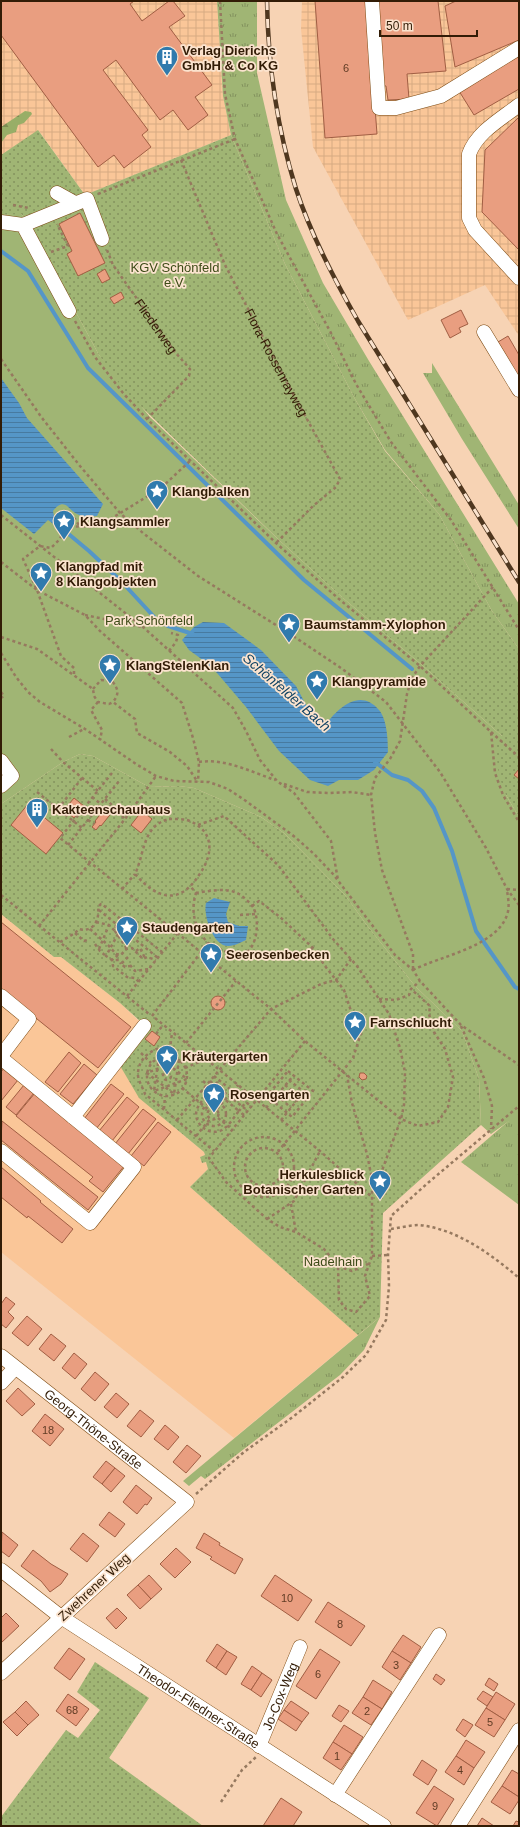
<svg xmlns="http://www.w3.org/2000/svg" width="520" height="1827" font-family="Arial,sans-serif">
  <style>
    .built { fill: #fac698 }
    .industrial { fill: url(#industrial-grid) }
    .grass { fill: url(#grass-tufts) }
    .forest { fill: url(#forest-firs) }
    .park { fill: #a0b574 }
    .garden { fill: url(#garden-dots) }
    .water { fill: url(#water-rules) }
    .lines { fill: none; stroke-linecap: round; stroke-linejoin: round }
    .stream { stroke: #5596c7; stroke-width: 4 }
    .building { fill: #e99e80; stroke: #a15e43 }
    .minor-casing { stroke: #7d4a12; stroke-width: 15 }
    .path { stroke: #96795f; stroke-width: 2.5; stroke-dasharray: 3 3; stroke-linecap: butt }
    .minor { stroke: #fff; stroke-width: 14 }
    .rail-casing { stroke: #4f371f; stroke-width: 4.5 }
    .rail { stroke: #fbe3ce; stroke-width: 3; stroke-dasharray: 9; stroke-linecap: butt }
    .labels { text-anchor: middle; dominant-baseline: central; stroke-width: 3.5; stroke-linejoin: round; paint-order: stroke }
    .number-label { font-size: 11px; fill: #603c24 }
    .poi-label { font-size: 13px; font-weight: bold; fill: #321c06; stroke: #fbe3ce; text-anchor: start }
    .park-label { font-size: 13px; fill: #3d4b17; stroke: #fbe3ce }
    .street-label { font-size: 13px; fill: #321c06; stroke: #fbe3ce }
    .water-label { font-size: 14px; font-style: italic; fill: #0f4263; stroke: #fbe3ce }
  </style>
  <defs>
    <pattern id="industrial-grid" width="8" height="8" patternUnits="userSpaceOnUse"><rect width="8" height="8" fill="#fac698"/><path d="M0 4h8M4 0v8" fill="none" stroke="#d7aa82"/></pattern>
    <pattern id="grass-tufts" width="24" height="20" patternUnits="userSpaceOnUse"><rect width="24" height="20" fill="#a0b574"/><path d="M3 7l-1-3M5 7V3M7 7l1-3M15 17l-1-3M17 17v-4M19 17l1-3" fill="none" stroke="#83925d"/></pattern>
    <pattern id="forest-firs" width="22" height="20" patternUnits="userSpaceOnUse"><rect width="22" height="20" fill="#98ae67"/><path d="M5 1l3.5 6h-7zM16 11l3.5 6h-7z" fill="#7d8d53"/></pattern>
    <pattern id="garden-dots" width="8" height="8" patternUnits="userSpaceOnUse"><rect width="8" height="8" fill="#a0b574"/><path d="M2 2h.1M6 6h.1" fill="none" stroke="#83925d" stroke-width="1.8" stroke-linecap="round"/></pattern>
    <pattern id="water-rules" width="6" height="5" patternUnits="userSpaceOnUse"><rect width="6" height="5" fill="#5596c7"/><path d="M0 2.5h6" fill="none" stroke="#477aa0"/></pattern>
  </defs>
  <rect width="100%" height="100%" fill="#f7d3b4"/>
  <path class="built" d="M1 914 54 957H61L120 1003 141 1023 164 1119 204 1152 205 1155 200 1157 202 1163 207 1162 208 1169 190 1187 358 1335 234 1438 1 1252Z"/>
  <g class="industrial">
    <path d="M1 1H217L223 96 231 135 85 195 39 131 1 155Z"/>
    <path d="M302 1H519V336L485 285 408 320 313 147 301 29Z"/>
  </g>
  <g class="grass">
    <path d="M217 1H257V73L286 200 323 283 369 361 519 604V649L492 611 439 514 385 450 355 399 285 264 231 135 223 96Z"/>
    <path d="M432 363 519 505V529L462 439 423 373H432Z"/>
    <path d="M519 1112V1205L461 1162Z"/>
    <path d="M380 1317 364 1350 340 1375 205 1479 201 1476 189 1486 183 1481Z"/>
  </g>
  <path class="forest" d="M25 111 31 112 32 114 24 123 18 125 16 132 7 135 1 143V127Z"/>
  <path class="park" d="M13 214H21L25 218 99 355 150 417 279 540 343 598 422 665 502 736 506 795 519 817V1131L509 1121 491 1134 481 1125 479 1079 462 1031 415 986 366 924 345 895 284 833 261 817 194 788 179 786 149 787 93 756 80 754 63 762 1 804V215Z"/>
  <g class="garden">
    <path d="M38 130 85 195 231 135 285 264 355 399 385 451 439 514 492 611 519 649V817L506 795 499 776 495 744 502 736 422 665 343 598 279 540 124 390 99 355 25 218 21 214 1 215V155Z"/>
    <path d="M80 754 93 756 149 787 179 786 194 788 261 817 284 833 345 895 366 924 415 986 462 1031 479 1079 481 1125 383 1213 380 1317 358 1335 190 1187 208 1169 206 1162 202 1163 200 1157 205 1155 204 1152 139 1098 119 1064 141 1022 120 1003 61 957H54L1 914V804L63 762Z"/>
    <path d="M95 1662 149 1698 109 1758 203 1826H1V1817L66 1730 78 1738 100 1710 77 1692Z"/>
  </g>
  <g class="water">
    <path d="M1 378 19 403 27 418 103 504 97 516C90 516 84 518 77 514 68 510 65 496 53 511L56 526 48 520 34 534 1 508Z"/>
    <path d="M203 622 224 623 261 650 296 686 316 724 324 727C337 709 359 687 379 710 387 719 388 740 388 752L374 770 358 780H339L328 786 310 780 279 751 246 707 217 673 200 658 189 650 182 640 194 627Z"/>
    <path d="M214 898 230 902 226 914 228 922 239 926H248L246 940C242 942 234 946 229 946 213 947 203 915 206 903Z"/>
  </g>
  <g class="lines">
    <g class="stream">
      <path d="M1 251 28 271 88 368 304 580 412 669"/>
      <path d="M53 521 89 551 121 581 156 619 168 626 193 634"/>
      <path d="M375 762 392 775 408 780 422 791 434 808 452 851 476 931 515 987 519 989"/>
    </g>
  </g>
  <g class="building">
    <path d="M1 1H134L130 4 142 21 169 1H173L185 16 169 27 212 85 195 97 208 115 188 130 173 110 160 120 116 60 103 70 148 130 142 135 151 147 124 168 114 155 98 167 1 35Z"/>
    <path d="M315 1H367L377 134 325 138Z"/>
    <path d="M376 1H438L446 71 407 74 409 99 388 100 386 86 381 85Z"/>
    <path d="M456 1H519V40L455 67 445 6Z"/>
    <path d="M519 56V89L474 115 459 91Z"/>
    <path d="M519 117V250L482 212 485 150Z"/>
    <path d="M80 213 105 263 78 276 67 254 72 251 59 224Z"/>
    <path d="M105 269 110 279 102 283 97 274Z"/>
    <path d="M121 292 124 298 114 304 110 298Z"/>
    <path d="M461 310 468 324 459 328 461 332 450 338 441 320Z"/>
    <path d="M508 336 519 355V379L498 342Z"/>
    <path d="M519 769V779L514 775Z"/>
    <path d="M74 798 84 806 74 818 64 810Z"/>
    <path d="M28 804 63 833 46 854 11 825Z"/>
    <path d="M107 806 113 811 101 826 100 825 96 830 92 827 96 822 95 821Z"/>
    <path d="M142 811 152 819 141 833 131 825Z"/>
    <path d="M1 922 131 1027 98 1068 1 990Z"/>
    <circle cx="218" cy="1003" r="7"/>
    <path d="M152 1031 160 1037 154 1046 145 1039Z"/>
    <path d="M69 1052 81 1063 58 1092 45 1082Z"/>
    <path d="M84 1064 97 1075 73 1104 60 1094Z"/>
    <path d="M4 1068 18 1080 1 1101V1072Z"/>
    <path d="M360 1073H364L367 1076 366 1079 362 1080 359 1077Z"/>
    <path d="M111 1084 124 1094 96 1129 84 1119Z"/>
    <path d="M24 1085 34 1093 16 1115 6 1107Z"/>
    <path d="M35 1093 125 1165 103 1192 89 1181 93 1177 16 1116Z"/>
    <path d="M127 1097 139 1107 112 1141 99 1131Z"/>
    <path d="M143 1109 156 1119 128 1154 115 1144Z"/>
    <path d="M2 1121 98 1197 88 1210 1 1140Z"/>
    <path d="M158 1122 171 1132 144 1166 131 1156Z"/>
    <path d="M1 1167 41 1201 40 1202 73 1229 62 1243 28 1216 27 1218 1 1197Z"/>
    <path d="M6 1297 15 1304 8 1312 14 1318 6 1328 1 1324V1304Z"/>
    <path d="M27 1316 42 1329 28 1346 12 1333Z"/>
    <path d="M51 1334 66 1346 54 1361 39 1349Z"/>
    <path d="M74 1353 87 1364 75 1379 62 1368Z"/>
    <path d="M95 1372 109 1384 95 1401 81 1389Z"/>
    <path d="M18 1388 35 1404 22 1416 6 1401Z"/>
    <path d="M116 1393 129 1404 117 1418 104 1407Z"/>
    <path d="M140 1410 154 1421 141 1437 127 1426Z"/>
    <path d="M45 1414 64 1429 50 1446 32 1431Z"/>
    <path d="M165 1425 179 1437 168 1450 154 1439Z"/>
    <path d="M187 1445 201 1456 186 1473 173 1462Z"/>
    <path d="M106 1461 115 1468 102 1484 93 1477Z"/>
    <path d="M115 1468 125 1476 111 1492 102 1484Z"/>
    <path d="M136 1485 152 1498 147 1505 145 1504 137 1514 123 1502Z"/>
    <path d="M109 1512 125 1524 115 1537 99 1525Z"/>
    <path d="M2 1532 18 1545 9 1557 1 1551Z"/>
    <path d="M83 1533 99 1546 87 1562 70 1549Z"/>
    <path d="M204 1533 220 1543 219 1545 243 1559 235 1574 210 1559 212 1557 196 1548Z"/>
    <path d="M176 1548 191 1562 175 1578 160 1564Z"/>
    <path d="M33 1550 51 1564 68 1574 61 1584 50 1592 41 1581 21 1566Z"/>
    <path d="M149 1575 162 1589 151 1599 138 1585Z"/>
    <path d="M275 1575 312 1600 298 1621 261 1596Z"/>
    <path d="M138 1585 151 1599 140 1609 127 1595Z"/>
    <path d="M328 1602 365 1626 351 1646 315 1622Z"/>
    <path d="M117 1608 127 1618 116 1629 106 1618Z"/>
    <path d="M6 1613 19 1626 1 1643V1618Z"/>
    <path d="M403 1635 421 1647 411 1663 392 1651Z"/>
    <path d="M217 1644 227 1651 216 1668 206 1661Z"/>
    <path d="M69 1648 85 1659 70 1680 54 1668Z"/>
    <path d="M320 1649 340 1662 316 1699 296 1686Z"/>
    <path d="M227 1651 237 1657 226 1675 216 1668Z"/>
    <path d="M392 1651 411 1663 400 1680 382 1667Z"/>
    <path d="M252 1666 262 1673 251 1690 241 1684Z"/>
    <path d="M262 1673 272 1680 261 1697 251 1690Z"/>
    <path d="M436 1674 445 1680 441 1685 433 1679Z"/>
    <path d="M489 1678 498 1684 494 1691 485 1685Z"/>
    <path d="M373 1680 392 1692 382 1709 363 1697Z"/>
    <path d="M483 1691 493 1697 487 1706 477 1699Z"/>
    <path d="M496 1692 515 1704 505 1720 486 1708Z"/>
    <path d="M68 1694 89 1709 76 1726 56 1711Z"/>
    <path d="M363 1697 382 1709 371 1725 352 1713Z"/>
    <path d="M26 1701 39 1715 28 1725 15 1712Z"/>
    <path d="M291 1701 309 1713 302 1722 284 1710Z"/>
    <path d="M339 1705 349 1711 341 1722 332 1716Z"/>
    <path d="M486 1708 505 1720 494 1737 475 1725Z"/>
    <path d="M284 1710 302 1722 296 1731 278 1719Z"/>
    <path d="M15 1712 28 1725 17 1736 3 1722Z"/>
    <path d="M463 1719 473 1725 465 1737 456 1730Z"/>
    <path d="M344 1725 363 1737 352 1754 333 1742Z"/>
    <path d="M466 1740 485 1752 474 1768 456 1756Z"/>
    <path d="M333 1742 352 1754 341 1770 323 1758Z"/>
    <path d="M456 1756 474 1768 464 1785 445 1772Z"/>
    <path d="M422 1760 437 1770 428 1785 413 1775Z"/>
    <path d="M512 1770 519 1774V1797L502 1786Z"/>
    <path d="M434 1786 454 1799 437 1826 416 1813Z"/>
    <path d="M502 1786 519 1797V1800L510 1814 491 1802Z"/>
    <path d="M281 1798 302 1812 293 1826H263Z"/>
    <path d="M482 1818 494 1826H477Z"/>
    <path d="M516 1821 519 1822V1826H513Z"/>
  </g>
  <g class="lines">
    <g class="minor-casing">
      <g id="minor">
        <path d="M372 1 379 108H396L441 96 519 48"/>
        <path d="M519 105C501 119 477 132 469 154V218L475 230 519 278"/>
        <path d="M57 193 75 203"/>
        <path d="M1 222 23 225 69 311"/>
        <path d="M23 225 87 199 102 239"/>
        <path d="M484 332 519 390"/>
        <path d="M1 761 12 776 1 786"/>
        <path d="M1 996 29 1019 1 1056"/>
        <path d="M1 1058 73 1117"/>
        <path d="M1 1151 90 1223 134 1167 73 1117 144 1026"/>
        <path id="s3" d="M1 1356 187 1502 1 1673"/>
        <path d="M1 1383 15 1368"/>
        <path id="s4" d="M1 1570 61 1617 384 1826"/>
        <path id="s5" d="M259 1746 300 1647"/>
        <path d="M335 1795 439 1635"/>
        <path d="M458 1826 519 1730"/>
      </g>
    </g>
    <g class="path">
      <path d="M220 1 225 94 235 139 277 234 331 333 356 384 391 442 451 520 519 630"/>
      <path id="s1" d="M181 160 225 265 286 381 340 479 336 487 313 506 276 543"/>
      <path d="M98 194 235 139"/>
      <path d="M13 205 29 208"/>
      <path id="s2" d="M107 250 113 265 174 351 190 369 189 376 147 419"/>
      <path d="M51 252 68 246 57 224"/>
      <path d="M75 321 95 357 123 393 147 419 276 543 339 599 420 666 491 732 495 773 503 795 519 822"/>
      <path d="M1 359 42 418 80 466 120 513 143 533 198 576 287 632 341 668 386 702 440 772 486 848 507 889 519 905"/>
      <path d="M1 515 143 627 233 708 246 731 260 760 277 781 294 793 331 841 338 880"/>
      <path d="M59 515 65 511 75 519 80 527"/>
      <path d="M1 562 37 590 85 615 100 631 182 703 193 738 199 762 198 782"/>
      <path d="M85 615 142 627"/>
      <path d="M1 637 37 649 93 689 94 696 98 702 109 704 113 702 135 719 137 733 170 752 187 766 197 781"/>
      <path d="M169 651 176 642 178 635 171 633"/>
      <path d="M1 653 16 677 28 692 40 702 85 729 136 764 156 776 174 781 209 782 228 789 246 801 295 837 314 854 333 874 395 955 413 970 420 981 461 1025 519 1065"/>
      <path d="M74 674V668L61 656 37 590 23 559 40 546 51 548 60 539 65 526 92 527 104 523 161 488 191 460"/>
      <path d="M93 689 101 680 112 681C119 690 119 694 113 702"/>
      <path d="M1 692 4 696 1 698"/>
      <path d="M98 702 91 710 102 730 100 740"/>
      <path d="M491 732 519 757"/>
      <path d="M69 737 84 729"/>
      <path d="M51 749 63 762 98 791"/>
      <path d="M199 762C224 758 252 772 275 780"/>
      <path d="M112 773 60 838 271 1009 305 1041 401 1119 373 1195"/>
      <path d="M284 784 307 792 329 793 352 792 371 795"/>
      <path d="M37 792 82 828"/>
      <path d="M92 797 101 804"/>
      <path d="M105 799C113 805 118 812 125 819"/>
      <path d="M58 809 82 778"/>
      <path d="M169 819C175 819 182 819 187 820 215 830 214 854 199 875 179 906 157 899 135 874 145 853 142 826 169 819Z"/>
      <path d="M88 820 94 824"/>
      <path d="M198 825 224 816 278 865 333 939 357 966 389 1014 400 1048 405 1072 404 1105 401 1119 418 1126 438 1122 448 1107 453 1077 445 1049 434 1032 429 1014 430 1006 411 989"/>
      <path d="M68 845 120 780"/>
      <path d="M122 889 135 874"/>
      <path d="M507 889 519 890"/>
      <path d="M196 893C209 891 227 887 239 894 244 897 250 903 253 907 260 919 258 949 243 954 233 957 218 948 208 943"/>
      <path d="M1 895 149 1014"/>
      <path d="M252 906 259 901 280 917 313 948 325 966 344 990 353 1017 361 1025 362 1030 353 1058 277 1153"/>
      <path d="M99 910 158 958"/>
      <path d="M240 915 256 914"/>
      <path d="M96 922 109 925 115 931"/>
      <path d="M116 925 115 931 127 949"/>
      <path d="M39 926 125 819 156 776"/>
      <path d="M90 929 108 945 116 954 121 955 126 949 132 948 143 959 147 957 156 960"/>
      <path d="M75 933 84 941 87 940"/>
      <path d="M118 934 106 956 112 960H119L121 964"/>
      <path d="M60 942 75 933 79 929C93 933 100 920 98 907L101 904 103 905 162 952"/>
      <path d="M95 944 100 951 106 956"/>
      <path d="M99 949 109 925"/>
      <path d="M136 951 140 948 145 958"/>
      <path d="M299 954 313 948"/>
      <path d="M118 955 112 960 113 966 127 977 135 978 139 982"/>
      <path d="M128 957 121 964 125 967 130 966"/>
      <path d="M130 965 135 971 149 969"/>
      <path d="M413 969V954L382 870 375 833 371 795 375 778 390 759 400 741 407 694 412 678 420 666 493 587"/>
      <path d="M413 970C440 956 496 947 507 915 510 907 508 898 507 890"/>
      <path d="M127 996 177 934"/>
      <path d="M379 999 396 1000 409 995 411 989 420 981"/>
      <path d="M152 1016 208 943C195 929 190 912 196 893L191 887"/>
      <path d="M155 1018 320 1151 372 1197"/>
      <path d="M461 1026 484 1078 492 1106 491 1129"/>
      <path d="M156 1034 163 1025"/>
      <path d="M305 1041 209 1158 226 1182 267 1219 280 1227 296 1232 324 1249 338 1266 339 1300 346 1309 356 1312 370 1296 365 1276 372 1256V1179L367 1154 352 1103 347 1075"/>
      <path d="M186 1043 236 981"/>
      <path d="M170 1046C154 1047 137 1057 138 1076 139 1082 143 1088 145 1094L214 1151"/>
      <path d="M141 1053 151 1063"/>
      <path d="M169 1056 172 1033"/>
      <circle cx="167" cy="1076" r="20"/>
      <path d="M159 1057 187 1079 154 1091Z"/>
      <path d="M179 1060 174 1094 147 1073Z"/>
      <path d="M185 1068 206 1059"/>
      <path d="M288 1071 313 1091 292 1117 267 1096Z"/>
      <circle cx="167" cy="1076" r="4"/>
      <path d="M214 1076 252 1107"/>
      <path d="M289 1080 304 1092"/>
      <path d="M203 1081 212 1089 219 1080"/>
      <path d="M210 1081 248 1111"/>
      <path d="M285 1085 300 1097"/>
      <path d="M182 1088 209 1110"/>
      <path d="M212 1089 239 1111C234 1117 229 1126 222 1130 209 1137 192 1123 197 1109 200 1102 207 1095 212 1089Z"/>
      <path d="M281 1090 296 1102"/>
      <path d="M277 1095 291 1108"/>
      <circle cx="214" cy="1114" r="12"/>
      <path d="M266 1108 294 1075"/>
      <circle cx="213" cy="1114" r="5.5"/>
      <path d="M164 1109 165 1096"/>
      <path d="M217 1109 238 1085"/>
      <path d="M244 1115 239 1111 246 1102"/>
      <path d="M218 1118 233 1130"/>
      <path d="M177 1120 271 1009 321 984 336 980 351 959"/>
      <path d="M281 1120 308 1087"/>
      <path d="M196 1136 210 1119"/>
      <circle cx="264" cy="1167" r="30"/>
      <circle cx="264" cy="1167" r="19"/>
      <path d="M291 1204 296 1232"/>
      <path d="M267 1219 294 1201 320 1151"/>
      <path d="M391 1229C399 1228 410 1225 419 1225 457 1229 491 1254 519 1278"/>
      <path d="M372 1256 388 1255"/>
      <path d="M338 1266 352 1271 368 1264"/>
      <path d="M196 1494 244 1452 294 1416 343 1377 366 1355 386 1320 389 1286 388 1255 391 1216 429 1182 519 1106"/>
      <path d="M221 1802 242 1770 256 1757"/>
    </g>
    <use href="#minor" class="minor"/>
    <g class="rail-casing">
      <path id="rail" d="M267 1C268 65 277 128 296 189 311 235 334 279 358 321L519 582"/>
    </g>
    <use href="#rail" class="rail"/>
  </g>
  <defs>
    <g id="building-pin" transform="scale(1.15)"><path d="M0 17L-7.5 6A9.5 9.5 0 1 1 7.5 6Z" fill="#307aad" stroke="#fbe3ce"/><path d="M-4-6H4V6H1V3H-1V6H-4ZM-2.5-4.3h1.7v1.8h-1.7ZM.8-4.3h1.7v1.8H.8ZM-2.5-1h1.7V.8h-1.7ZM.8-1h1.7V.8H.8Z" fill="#fff"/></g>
    <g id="sight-pin" transform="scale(1.15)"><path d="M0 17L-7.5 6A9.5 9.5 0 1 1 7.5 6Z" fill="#307aad" stroke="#fbe3ce"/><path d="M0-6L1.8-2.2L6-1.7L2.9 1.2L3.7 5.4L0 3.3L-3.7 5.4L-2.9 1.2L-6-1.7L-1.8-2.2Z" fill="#fff"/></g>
  </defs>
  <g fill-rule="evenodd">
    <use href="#building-pin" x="167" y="57"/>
    <use href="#sight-pin" x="157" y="491"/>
    <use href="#sight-pin" x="64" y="521"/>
    <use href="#sight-pin" x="41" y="573"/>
    <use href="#sight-pin" x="289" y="624"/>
    <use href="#sight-pin" x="110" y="665"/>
    <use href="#sight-pin" x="317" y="681"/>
    <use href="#building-pin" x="37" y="809"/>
    <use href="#sight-pin" x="127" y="927"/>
    <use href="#sight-pin" x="211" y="954"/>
    <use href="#sight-pin" x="355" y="1022"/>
    <use href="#sight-pin" x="167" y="1056"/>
    <use href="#sight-pin" x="214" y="1094"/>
    <use href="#sight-pin" x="380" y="1181"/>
  </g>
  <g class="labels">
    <g class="number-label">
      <text x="346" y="68">6</text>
      <text x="48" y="1430">18</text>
      <text x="287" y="1598">10</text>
      <text x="340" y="1624">8</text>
      <text x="396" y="1665">3</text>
      <text x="318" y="1674">6</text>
      <text x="72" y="1710">68</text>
      <text x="367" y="1711">2</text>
      <text x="490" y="1722">5</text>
      <text x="337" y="1756">1</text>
      <text x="460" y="1770">4</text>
      <text x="435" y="1806">9</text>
    </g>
    <g class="poi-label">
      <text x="182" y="50">Verlag Dierichs<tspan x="182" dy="15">GmbH &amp; Co KG</tspan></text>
      <text x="172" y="491">Klangbalken</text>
      <text x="80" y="521">Klangsammler</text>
      <text x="56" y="566">Klangpfad mit<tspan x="56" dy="15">8 Klangobjekten</tspan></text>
      <text x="304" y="624">Baumstamm-Xylophon</text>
      <text x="126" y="665">KlangStelenKlan</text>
      <text x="332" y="681">Klangpyramide</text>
      <text x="52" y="809">Kakteenschauhaus</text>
      <text x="142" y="927">Staudengarten</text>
      <text x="226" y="954">Seerosenbecken</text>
      <text x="370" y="1022">Farnschlucht</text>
      <text x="182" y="1056">Kräutergarten</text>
      <text x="230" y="1094">Rosengarten</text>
      <text x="364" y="1174" text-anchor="end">Herkulesblick<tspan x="364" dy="15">Botanischer Garten</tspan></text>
    </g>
    <g class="park-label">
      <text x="175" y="267">KGV Schönfeld<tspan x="175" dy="15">e.V.</tspan></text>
      <text x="149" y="620">Park Schönfeld</text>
      <text x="333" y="1261">Nadelhain</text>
    </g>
    <g class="street-label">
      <text stroke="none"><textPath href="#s2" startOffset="91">Fliederweg</textPath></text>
      <text stroke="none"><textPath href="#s1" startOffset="224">Flora-Rossenrayweg</textPath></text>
      <text stroke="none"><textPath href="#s3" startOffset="118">Georg-Thöne-Straße</textPath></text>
      <text transform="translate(94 1587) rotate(-43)">Zwehrener Weg</text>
      <text stroke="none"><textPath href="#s5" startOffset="54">Jo-Cox-Weg</textPath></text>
      <text stroke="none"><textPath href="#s4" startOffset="240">Theodor-Fliedner-Straße</textPath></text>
    </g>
    <g class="water-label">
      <text transform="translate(287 692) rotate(41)">Schönfelder Bach</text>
    </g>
  </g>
  <rect width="520" height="1827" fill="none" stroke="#321c06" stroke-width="4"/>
  <path d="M380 30v6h97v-6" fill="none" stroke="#321c06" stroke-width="2"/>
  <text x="386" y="30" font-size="12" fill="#321c06" stroke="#fbe3ce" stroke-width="3" paint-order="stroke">50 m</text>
</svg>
